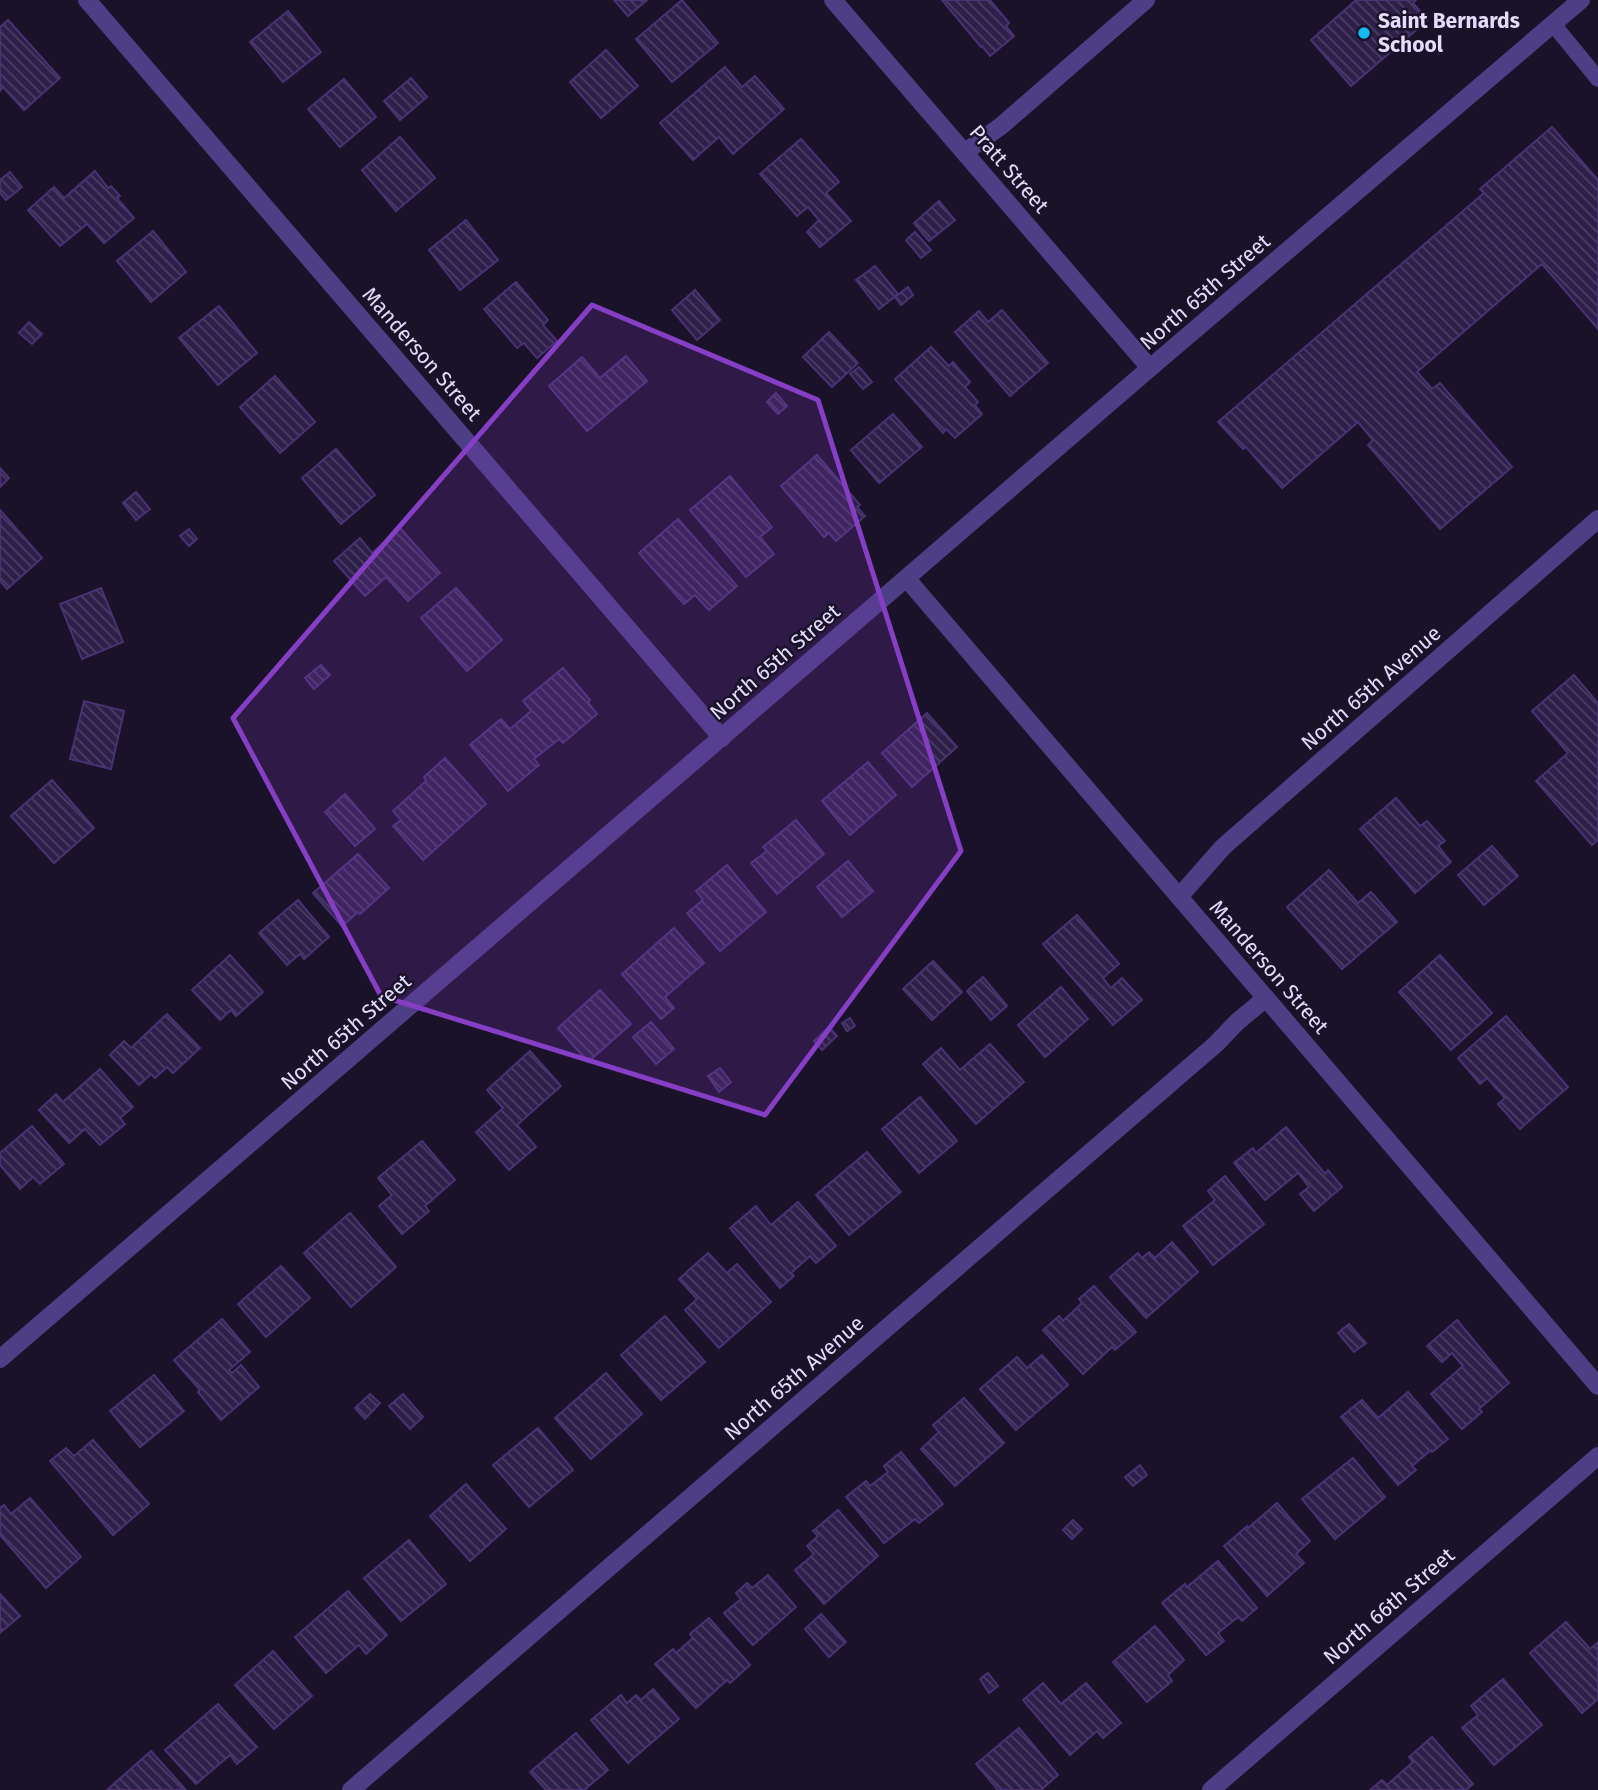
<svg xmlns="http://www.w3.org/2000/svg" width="1598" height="1790" font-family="'Fira Sans',sans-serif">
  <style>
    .building { fill: url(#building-back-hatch); stroke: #483273; stroke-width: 2 }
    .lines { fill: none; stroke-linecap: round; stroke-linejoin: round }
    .service { stroke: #4c3f85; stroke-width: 16 }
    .minor { stroke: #4c3f85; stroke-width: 18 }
    .marked { fill: #863ec5; fill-opacity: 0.2; stroke: #863ec5; stroke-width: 5; stroke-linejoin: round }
    .poi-dot { fill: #12bcf2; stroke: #191229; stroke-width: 2.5 }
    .labels { text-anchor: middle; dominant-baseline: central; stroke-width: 5; stroke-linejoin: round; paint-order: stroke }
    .poi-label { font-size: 21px; font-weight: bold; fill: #e4dbfd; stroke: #191229; text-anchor: start }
    .street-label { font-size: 21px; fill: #e4dbfd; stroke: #191229 }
  </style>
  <defs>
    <pattern id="building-back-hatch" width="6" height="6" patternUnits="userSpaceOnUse" patternTransform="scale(1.75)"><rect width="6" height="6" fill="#2d1f49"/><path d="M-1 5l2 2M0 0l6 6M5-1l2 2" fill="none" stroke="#4b3f64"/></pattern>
  </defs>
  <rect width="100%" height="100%" fill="#191229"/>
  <g class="building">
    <path d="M614 0H647L628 16Z"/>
    <path d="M682 0 718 43 672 82 636 39Z"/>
    <path d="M942 0H990L1009 23 1006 26 1014 36 990 56 982 46 981 47Z"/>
    <path d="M1356 0H1416L1413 3 1428 20 1351 86 1311 40Z"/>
    <path d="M288 11 321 52 283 82 250 42Z"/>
    <path d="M8 20 60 78 24 110 3 87 0 91V27Z"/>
    <path d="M606 50 638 86 601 118 570 82Z"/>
    <path d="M725 67 742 87 755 76 784 109 733 154 719 137 693 160 660 123Z"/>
    <path d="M411 78 427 97 400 120 384 101Z"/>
    <path d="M344 79 376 117 340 147 308 109Z"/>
    <path d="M1552 127 1598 180V329L1542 264 1417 372 1432 389 1440 383 1512 467 1440 529 1368 445 1373 440 1358 422 1282 488 1246 447 1243 449 1218 422 1484 193 1480 189Z"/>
    <path d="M400 137 435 178 396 211 362 170Z"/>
    <path d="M801 139 839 182 826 193 851 221 820 247 807 232 819 220 808 207 797 216 760 174Z"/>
    <path d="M95 171 108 188 111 186 120 196 117 198 134 218 104 243 87 224 60 246 28 210 54 187 64 198Z"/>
    <path d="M10 172 22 187 6 200 0 193V180Z"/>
    <path d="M939 201 955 220 929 241 914 223Z"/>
    <path d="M466 220 498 260 460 290 429 250Z"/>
    <path d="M153 231 186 272 151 302 117 261Z"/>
    <path d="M915 232 931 250 921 258 906 240Z"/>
    <path d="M875 266 898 294 879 309 856 280Z"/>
    <path d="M516 282 548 320 543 325 557 341 537 358 524 343 517 348 484 309Z"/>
    <path d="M908 287 913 295 901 305 895 297Z"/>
    <path d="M695 290 720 320 697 340 672 310Z"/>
    <path d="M219 306 257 353 218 385 179 338Z"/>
    <path d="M1002 310 1048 363 1010 396 955 332 979 311 988 322Z"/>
    <path d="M29 322 42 334 32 344 19 333Z"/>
    <path d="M829 332 858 363 832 387 803 357Z"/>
    <path d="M931 347 949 366 953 362 970 382 965 387 978 402 975 405 982 414 955 438 946 429 943 433 895 379Z"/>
    <path d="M626 356 647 381 587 431 549 386 582 357 600 378Z"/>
    <path d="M859 367 872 382 863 389 850 374Z"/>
    <path d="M275 376 315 422 280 453 240 407Z"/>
    <path d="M776 393 787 406 778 414 767 402Z"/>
    <path d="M893 414 922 447 879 483 851 450Z"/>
    <path d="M336 449 375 495 341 524 302 478Z"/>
    <path d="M817 455 860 505 857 507 865 516 836 541 829 533 824 537 781 486Z"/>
    <path d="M0 468 9 478 0 487Z"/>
    <path d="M730 476 772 527 760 537 774 554 746 577 690 510Z"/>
    <path d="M136 492 150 509 136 520 123 503Z"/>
    <path d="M0 510 42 558 7 589 0 581Z"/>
    <path d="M678 519 737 586 709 610 695 595 684 604 639 553Z"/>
    <path d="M400 528 440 573 408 601 386 577 365 596 334 561 360 538 372 553Z"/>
    <path d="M189 529 197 539 189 546 180 536Z"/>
    <path d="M101 588 123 642 82 659 60 604Z"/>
    <path d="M456 588 502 640 467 671 421 618Z"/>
    <path d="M321 665 330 675 314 689 305 678Z"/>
    <path d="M563 668 590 700 588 702 597 714 563 743 559 739 534 759 539 765 508 791 470 745 501 719 510 729 531 711 523 701Z"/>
    <path d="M1574 675 1598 703V840L1592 845 1536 781 1568 753 1532 711Z"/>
    <path d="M84 701 124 711 111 769 70 759Z"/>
    <path d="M927 713 957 747 912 787 882 753Z"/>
    <path d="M445 758 486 804 423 860 393 826 401 820 393 811 426 781 424 777Z"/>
    <path d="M868 762 896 795 850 835 822 801Z"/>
    <path d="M52 780 94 828 54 863 11 816Z"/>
    <path d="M345 794 375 829 355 846 325 812Z"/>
    <path d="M1396 798 1420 826 1427 821 1445 841 1438 846 1451 862 1415 893 1360 829Z"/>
    <path d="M796 820 824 854 777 894 751 863 767 851 763 847Z"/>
    <path d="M1492 846 1518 876 1484 905 1458 875Z"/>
    <path d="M358 854 389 888 360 914 358 912 342 926 313 893Z"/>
    <path d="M848 861 873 891 842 917 817 887Z"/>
    <path d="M727 865 766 912 720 951 687 913 703 900 696 891Z"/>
    <path d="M1329 870 1358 903 1371 892 1397 922 1342 969 1287 907Z"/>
    <path d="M298 900 329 937 304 959 300 954 287 965 259 933Z"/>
    <path d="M1077 915 1119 964 1103 978 1111 988 1122 978 1142 1000 1113 1025 1043 944Z"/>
    <path d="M674 928 704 963 665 997 674 1008 661 1019 622 974Z"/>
    <path d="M230 955 263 992 236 1016 231 1010 220 1020 192 990Z"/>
    <path d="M1440 955 1492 1013 1451 1050 1399 992Z"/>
    <path d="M933 961 962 992 932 1020 903 989Z"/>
    <path d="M983 977 1007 1006 991 1020 967 991Z"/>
    <path d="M1061 987 1088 1019 1045 1057 1018 1025Z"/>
    <path d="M600 990 631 1024 588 1062 558 1028Z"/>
    <path d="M167 1014 200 1048 173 1073 167 1067 155 1078 151 1074 139 1085 110 1055 124 1041 131 1048Z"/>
    <path d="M1506 1016 1568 1087 1520 1129 1498 1104 1505 1098 1487 1078 1480 1084 1458 1058Z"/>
    <path d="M850 1018 855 1026 847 1031 842 1023Z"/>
    <path d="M651 1022 674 1049 656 1064 633 1037Z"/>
    <path d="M829 1027 837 1036 822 1050 814 1041Z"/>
    <path d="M990 1044 1024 1082 976 1124 923 1064 941 1048 960 1070Z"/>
    <path d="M530 1051 561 1086 517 1125 536 1147 509 1170 476 1132 503 1108 487 1090Z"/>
    <path d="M720 1068 731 1082 719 1092 708 1076Z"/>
    <path d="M100 1069 133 1107 120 1118 125 1124 100 1145 85 1129 69 1143 39 1110 56 1094 63 1102Z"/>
    <path d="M920 1097 957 1141 919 1173 882 1129Z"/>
    <path d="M32 1126 64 1164 40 1184 33 1177 20 1189 0 1165V1153Z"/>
    <path d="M1286 1127 1325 1174 1328 1170 1342 1187 1314 1211 1300 1194 1309 1187 1298 1173 1265 1200 1234 1163 1253 1148 1256 1153Z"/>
    <path d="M422 1141 455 1180 425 1206 429 1211 402 1234 379 1206 392 1195 378 1178Z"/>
    <path d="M867 1152 901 1192 849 1235 816 1195Z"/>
    <path d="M1225 1176 1264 1224 1213 1265 1183 1226 1215 1200 1208 1191Z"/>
    <path d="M798 1202 836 1246 816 1263 810 1256 791 1273 794 1276 780 1288 730 1228 756 1206 771 1225Z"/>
    <path d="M350 1213 396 1267 351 1307 304 1253Z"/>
    <path d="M1172 1242 1198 1272 1146 1318 1110 1277 1138 1253 1142 1258 1149 1252 1155 1258Z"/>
    <path d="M708 1253 727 1273 737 1264 771 1302 719 1348 685 1310 697 1299 679 1279Z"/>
    <path d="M281 1266 310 1298 266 1337 238 1304Z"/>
    <path d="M1094 1286 1136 1332 1115 1350 1112 1347 1083 1374 1043 1330 1059 1316 1063 1321 1082 1303 1079 1299Z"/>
    <path d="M665 1316 705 1362 661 1400 621 1355Z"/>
    <path d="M222 1319 250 1352 229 1370 232 1373 241 1365 259 1387 221 1420 198 1392 200 1390 174 1360Z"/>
    <path d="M1457 1320 1509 1383 1479 1409 1482 1412 1462 1429 1431 1394 1463 1366 1452 1353 1442 1362 1427 1346Z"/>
    <path d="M1349 1324 1366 1343 1354 1352 1338 1333Z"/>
    <path d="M1042 1355 1068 1385 1016 1430 980 1389 1017 1357 1027 1368Z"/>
    <path d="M606 1373 642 1414 591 1459 555 1418Z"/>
    <path d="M154 1375 184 1411 140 1447 110 1411Z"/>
    <path d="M1408 1392 1448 1439 1432 1452 1431 1450 1412 1466 1416 1470 1398 1485 1341 1417 1362 1400 1378 1418Z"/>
    <path d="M370 1394 380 1403 365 1419 355 1408Z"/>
    <path d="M403 1394 423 1417 410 1429 389 1406Z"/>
    <path d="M964 1398 1004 1443 955 1486 921 1449 939 1432 933 1425Z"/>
    <path d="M538 1428 573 1470 529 1507 493 1465Z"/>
    <path d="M93 1440 149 1504 113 1535 50 1461 66 1448 74 1456Z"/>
    <path d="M901 1452 943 1504 919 1523 915 1519 884 1543 846 1497 866 1481 870 1486 888 1472 884 1466Z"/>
    <path d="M1353 1458 1385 1497 1335 1539 1302 1499Z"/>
    <path d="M1140 1465 1147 1475 1133 1486 1125 1477Z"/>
    <path d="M466 1484 506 1529 470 1561 430 1516Z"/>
    <path d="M30 1498 81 1557 46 1588 0 1535V1508L4 1505 11 1514Z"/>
    <path d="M1277 1503 1310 1541 1296 1554 1304 1563 1267 1596 1224 1546 1247 1526 1248 1528Z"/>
    <path d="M838 1510 878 1556 824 1604 795 1570 814 1554 807 1546 818 1536 813 1531Z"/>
    <path d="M1073 1520 1082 1529 1072 1539 1063 1530Z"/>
    <path d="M409 1540 446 1584 401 1621 364 1578Z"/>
    <path d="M1218 1561 1257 1608 1242 1621 1238 1617 1218 1633 1224 1641 1206 1655 1162 1603 1185 1584 1187 1587Z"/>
    <path d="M768 1575 796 1607 753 1645 724 1613 741 1599 736 1593 747 1583 752 1588Z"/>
    <path d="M348 1591 387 1635 366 1654 359 1645 326 1673 295 1637Z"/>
    <path d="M0 1594 20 1616 0 1633Z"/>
    <path d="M821 1614 846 1642 829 1657 805 1629Z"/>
    <path d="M709 1618 750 1665 730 1683 727 1680 696 1708 655 1664 673 1649 676 1653 693 1638 690 1634Z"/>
    <path d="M1566 1622 1590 1649 1598 1642V1699L1582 1713 1530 1653Z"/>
    <path d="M1155 1626 1184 1660 1168 1675 1172 1681 1147 1702 1113 1662Z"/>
    <path d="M273 1651 312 1696 274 1729 235 1685Z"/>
    <path d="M988 1673 998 1686 989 1693 980 1679Z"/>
    <path d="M1503 1679 1542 1725 1494 1765 1462 1728 1478 1715 1471 1706Z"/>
    <path d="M1043 1683 1061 1704 1086 1683 1121 1723 1103 1738 1097 1731 1070 1755 1023 1700Z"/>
    <path d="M653 1689 679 1719 628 1763 591 1720 621 1695 627 1703 636 1695 641 1700Z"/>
    <path d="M218 1704 257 1747 237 1764 230 1755 196 1784 165 1750Z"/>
    <path d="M1019 1728 1058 1775 1041 1790H998L976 1764Z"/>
    <path d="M576 1733 608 1770 584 1790H546L530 1772Z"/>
    <path d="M1432 1737 1473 1784 1466 1790H1370L1382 1780 1387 1785 1413 1762 1409 1757Z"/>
    <path d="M151 1751 186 1790H107Z"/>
  </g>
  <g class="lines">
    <path class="service" d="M1553 24 1598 79"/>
    <g class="minor">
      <path d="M87 0 722 738"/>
      <path d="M833 0 1150 368"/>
      <path d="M965 152 1001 126 1146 0"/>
      <path d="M907 579 1598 1386"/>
      <path d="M1179 897 1223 847 1598 519"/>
      <path d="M0 1359 1150 368 1581 0"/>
      <path d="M351 1790 1216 1044 1237 1022 1266 998"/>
      <path d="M1211 1790 1598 1456"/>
    </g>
  </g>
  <path class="marked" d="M592 305 818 400 961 851 765 1115 381 996 233 718Z"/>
  <circle class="poi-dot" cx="1364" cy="33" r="7"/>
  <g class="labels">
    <g class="poi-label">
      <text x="1378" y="21">Saint Bernards<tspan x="1378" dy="24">School</tspan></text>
    </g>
    <g class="street-label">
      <text transform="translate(1009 169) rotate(49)">Pratt Street</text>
      <text transform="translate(1205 292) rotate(-41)">North 65th Street</text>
      <text transform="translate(422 354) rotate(49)">Manderson Street</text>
      <text transform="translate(775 662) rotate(-41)">North 65th Street</text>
      <text transform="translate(1371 688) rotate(-41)">North 65th Avenue</text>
      <text transform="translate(1269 967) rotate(49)">Manderson Street</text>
      <text transform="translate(346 1032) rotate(-41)">North 65th Street</text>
      <text transform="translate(794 1378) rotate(-41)">North 65th Avenue</text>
      <text transform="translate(1389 1606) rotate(-41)">North 66th Street</text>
    </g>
  </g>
</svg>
